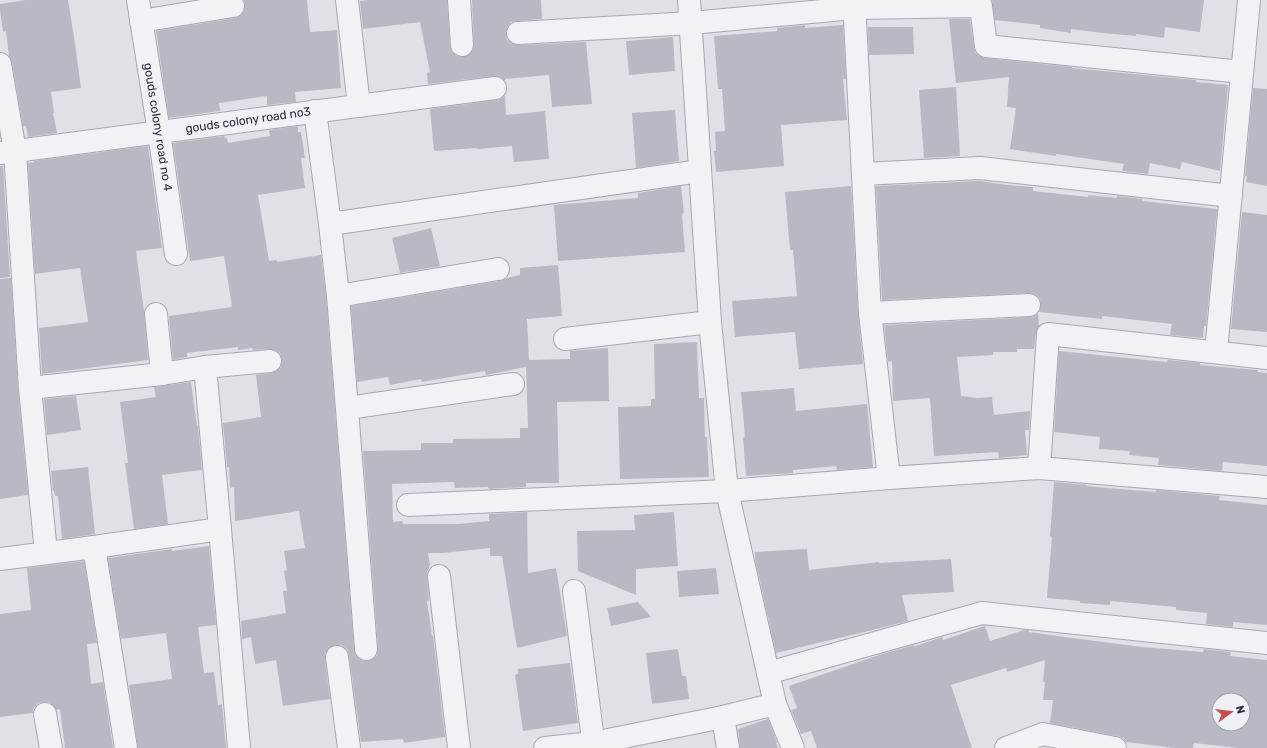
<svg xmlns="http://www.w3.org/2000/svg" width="1267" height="748" font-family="Rubik,sans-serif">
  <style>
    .building { fill: #b7bac3; fill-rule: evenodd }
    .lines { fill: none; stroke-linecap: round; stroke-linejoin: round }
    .street-casing { stroke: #a5a8b1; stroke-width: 24 }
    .street { stroke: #f1f2f6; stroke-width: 22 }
    .labels { text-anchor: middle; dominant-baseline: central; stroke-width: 3; stroke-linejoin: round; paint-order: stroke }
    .street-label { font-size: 12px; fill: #292e3d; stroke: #eef0f5 }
  </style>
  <rect width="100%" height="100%" fill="#dfe1e7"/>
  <g class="building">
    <path d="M26 0H68L74 37 81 88 51 92 54 113H53L57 133 28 137 26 126H23L12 62 9 56 6 31 3 32 0 10V4Z"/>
    <path d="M244 0H307L310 32 337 30 341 88 295 92 296 102 267 105V96L219 103 220 111 169 118 156 31 235 18 241 15 244 11 245 4Z"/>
    <path d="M368 0H447L450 46 452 52 457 56 462 57 469 55 473 50 474 45 472 0H541L542 19 517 21 511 22 507 28 506 34 507 40 512 44 519 45 586 42 592 104 552 107 549 75 505 79V81L500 77 493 76 428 84 427 73 430 72 420 22 363 29 360 1Z"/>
    <path d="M992 0H1204L1200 32 1165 27 1164 38 1136 34V36L1102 33 1071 29V33L1040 28V25L995 20Z"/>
    <path d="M949 19H970L974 48 975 52 979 56 985 58 1072 67V68L1196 80V82L1228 85 1220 171 1182 162 1180 169 1150 163 1148 174 1122 171 1124 164 1056 154V156L1010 149 1016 108 1007 107 1009 77 956 83Z"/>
    <path d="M805 25V28L843 25 846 79H843L847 120 781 125 784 166 716 172 714 151H716L715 132 725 131 722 89H718L714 36 777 31V28Z"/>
    <path d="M868 27H913L914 54 869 55Z"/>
    <path d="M673 37 675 71 629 75 626 41Z"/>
    <path d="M956 87 960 156 924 158 919 90Z"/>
    <path d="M1253 88 1267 89V186L1246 182 1247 176H1245Z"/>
    <path d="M505 95 506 115 545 111 549 159 514 162 512 146 477 149V148L434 151 430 109 497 100 502 98Z"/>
    <path d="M675 110 679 161 636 168 632 113Z"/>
    <path d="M298 126V132H301L305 158H301L305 188 258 195 269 261 277 260V262L321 255 326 297 354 650 356 656 360 660 367 661 373 659 377 655 378 648 363 451 421 450V443H453V439L520 438V428H528L526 367 486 375 485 371 422 382 421 379 390 385 388 377 357 382 351 306 500 281 507 278 520 275V268L558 265 562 316 527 319 529 360 570 359V351L608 348 609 401 557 402 559 483H526V487L489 489 488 487 455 488 454 482 392 484 393 522 402 521 403 524H459L489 521V514L527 512 528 573 556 568 567 636 517 648 502 556H490V548L443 553H428L430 565 429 566V569L427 571V577L429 600 427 601 432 636 433 635 445 737 404 743 403 739 361 742 349 655 347 649 341 645H335L330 647 325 653V659L330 699 283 706 276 660 255 664 251 637 242 639 241 621 286 613 283 591H287L284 571 287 570 284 551 305 548 299 511 235 521 234 487 230 488 229 467H227L223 423 261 417 256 375 271 373 277 371 281 367 282 359 280 353 275 350 269 349 253 350 252 348 238 350V347L187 353V357L173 360 169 316 232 307 224 256 190 261 173 143 224 136 225 138H227L228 143 270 136 269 130Z"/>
    <path d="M148 146 162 248 136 251 144 312 148 360 42 374 39 328 88 322 80 268 35 274 28 163 34 162 33 161Z"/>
    <path d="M0 166H3L10 277 0 278Z"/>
    <path d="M980 181 1007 185 1033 187V191L1088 197V195L1117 198V196L1143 199 1142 201 1217 209 1206 326H1204L1203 338 1170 335 1172 324 1102 316V319L1039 312 1041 305 1040 299 1035 294 1029 293 882 300 876 186Z"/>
    <path d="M681 186 684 213 682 214 685 252 558 261 554 205 638 198V193Z"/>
    <path d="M851 186 858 314 863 364 799 369 795 332 735 337 732 301 797 296 793 250H790L785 192Z"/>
    <path d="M1242 212 1267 215V332L1231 329Z"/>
    <path d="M431 228 440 266 400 273 392 238Z"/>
    <path d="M11 278 18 389 28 495 0 499V279Z"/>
    <path d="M1038 313 1039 326 1036 333 1034 349H1017V352H993V355L957 357 961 396 978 398 992 397 994 415 1030 411 1029 430H1025L1027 455 999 458 998 452 934 456 930 398 893 401 892 361 888 362 884 325 1030 317 1035 316Z"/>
    <path d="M697 342 699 398H704L705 437H707L709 477 620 479 618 407 651 406V399H655L654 344Z"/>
    <path d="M1059 351 1167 362 1168 360 1200 363V365L1258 370V372L1267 373V466L1223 462 1222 471 1158 465 1159 458 1129 455 1130 451 1099 449 1100 437 1054 432Z"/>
    <path d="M191 382 197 426H198L202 470 162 475 168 524 134 529 125 463H128L120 402 156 397 154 387Z"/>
    <path d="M794 388 796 411 867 404 873 467 837 470 836 466 793 470V473L746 476 743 438 745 437 741 392Z"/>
    <path d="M76 396 81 430 47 435 44 399Z"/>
    <path d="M88 467 95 534 62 539 58 496H55L54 491H53L51 471Z"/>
    <path d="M1054 482 1087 485V486L1108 488 1156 492V490L1220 496 1219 500 1267 505V625L1233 622V627L1206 624 1207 613 1176 610V607L1110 601V605L1080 603V601L1047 598 1052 537 1050 536Z"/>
    <path d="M674 512 678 566 636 569V595L578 571 577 531 635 530 634 515Z"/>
    <path d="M209 546 216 625 198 627 204 673 214 672 218 705 222 704 226 748H138L129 685 172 679 166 633 121 639 108 558 172 549V551Z"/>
    <path d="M807 549 809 570 879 562V563L951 559 954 592 902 595 908 621 881 628 776 653 755 559V552Z"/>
    <path d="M84 561 97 643 87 644 91 684 103 682 113 748H65L60 709 56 710 54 706 49 702H43L37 704 33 709V713L0 717V614L31 610 27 568Z"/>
    <path d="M716 568 719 594 679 597 677 571Z"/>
    <path d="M638 602 651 617 611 626 607 608Z"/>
    <path d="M985 626 990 641 1024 630H1029V632L1072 638 1142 647 1203 652 1204 649 1231 652 1230 656 1267 660V748H1238L1194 743 1193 748H1175L1126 742 1123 738 1117 736 1050 723 1053 700H1043L1045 682H1043L1045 660 1007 672 1006 668 951 685 972 748H817L811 731 801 734 791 710 797 708 789 686 882 654 914 645V646L919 645 942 637 943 640ZM1219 700H1243V724H1219Z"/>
    <path d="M678 649 682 676H686L689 699 652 704 646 653Z"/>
    <path d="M570 663 578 723 523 731 515 675 518 674V669Z"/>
    <path d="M768 719 777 742 776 743 778 748H740L738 729Z"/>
  </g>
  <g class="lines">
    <g class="street-casing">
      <g id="street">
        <path d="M138 0 159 132 176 254"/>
        <path d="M347 0 359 106"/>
        <path d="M459 0 462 45"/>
        <path d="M689 0 710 322 727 491 775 704 793 748"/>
        <path d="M854 0 870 313 889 478"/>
        <path d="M141 21 233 6"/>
        <path d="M518 33 691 23 855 8 981 6 986 46 1242 72"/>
        <path d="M0 64 15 151 30 388 46 553"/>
        <path d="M315 111 330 224 338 296 366 649"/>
        <path d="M0 153 495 88"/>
        <path d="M863 174 980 168 1231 196"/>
        <path d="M330 224 700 171"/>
        <path d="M338 296 498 269"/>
        <path d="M870 313 1029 305"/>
        <path d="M156 314 162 374"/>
        <path d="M565 339 710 322"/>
        <path d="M1216 352 1249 0"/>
        <path d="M205 367 220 529 239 748"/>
        <path d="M30 388 162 374 205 367 270 361"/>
        <path d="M348 408 513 384"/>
        <path d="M1039 468 1048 334 1267 358"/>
        <path d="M408 505 727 491 889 478 1039 468 1267 487"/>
        <path d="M94 547 220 529"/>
        <path d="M0 559 94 547 126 748"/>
        <path d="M439 576 459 748"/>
        <path d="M574 591 594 748"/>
        <path d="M337 657 349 748"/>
        <path d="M768 673 982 613 1267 643"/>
        <path d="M45 714 51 748"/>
        <path d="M723 717 728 748"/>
        <path d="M545 748 593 743 723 717 775 704"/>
        <path d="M1006 748 1043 734 1115 748"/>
      </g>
    </g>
    <use href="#street" class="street"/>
  </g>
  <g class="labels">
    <g class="street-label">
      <text transform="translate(248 120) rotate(-8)">gouds colony road no3</text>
      <text transform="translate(158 127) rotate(81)">gouds colony road no 4</text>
    </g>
  </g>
  <g transform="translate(1231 712) rotate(75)"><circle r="19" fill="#eef0f5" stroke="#9fa2ab"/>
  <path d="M0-3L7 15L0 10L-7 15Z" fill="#c24e51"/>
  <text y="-6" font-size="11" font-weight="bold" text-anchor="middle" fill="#292e3d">N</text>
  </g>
</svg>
